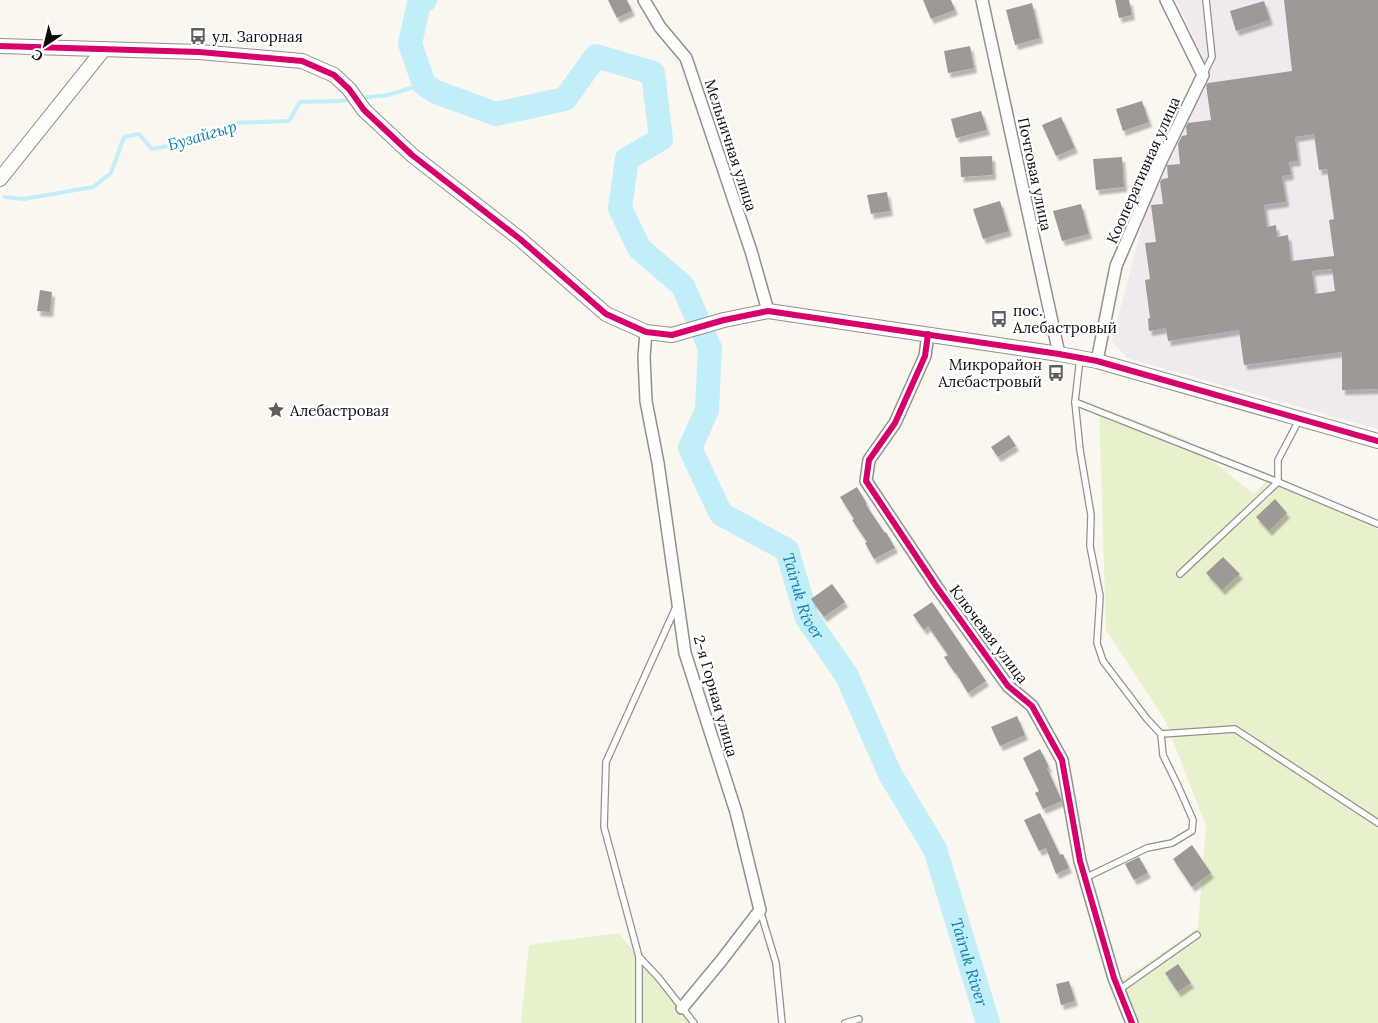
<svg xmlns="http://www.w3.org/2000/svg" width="1378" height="1023" font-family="Lora,serif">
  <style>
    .industrial { fill: #f0e9ee }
    .green { fill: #e8f1cd }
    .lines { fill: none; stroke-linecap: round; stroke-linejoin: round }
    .stream { stroke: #c1eef8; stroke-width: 4 }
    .river { stroke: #c1eef8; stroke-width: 24 }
    .building { fill: #9c9996; fill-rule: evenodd; filter: url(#shadow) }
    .service-casing { stroke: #93918f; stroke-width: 8 }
    .minor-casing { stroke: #93918f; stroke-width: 14 }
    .tertiary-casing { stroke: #93918f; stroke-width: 16 }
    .service { stroke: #fefefd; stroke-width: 5.5 }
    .minor { stroke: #fefefd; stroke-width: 11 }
    .tertiary { stroke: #fefefd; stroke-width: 14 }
    .cycleway-casing { stroke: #fff; stroke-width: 9 }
    .cycleway { stroke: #d6006c; stroke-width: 6 }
    .labels { text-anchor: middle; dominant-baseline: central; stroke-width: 5; stroke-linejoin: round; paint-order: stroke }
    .poi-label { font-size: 15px; fill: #0c0c0c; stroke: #fff; text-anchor: start }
    .street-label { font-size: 15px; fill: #0c0c0c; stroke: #fff }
    .water-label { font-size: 16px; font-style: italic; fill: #0a7fa9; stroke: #fff }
  </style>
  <defs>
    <filter id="shadow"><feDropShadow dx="3" dy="5" stdDeviation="1" flood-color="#0004"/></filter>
  </defs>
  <rect width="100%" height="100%" fill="#faf6f0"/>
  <path class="industrial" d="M1176 0H1378V429L1127 358 1112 341 1149 199 1179 128 1210 74Z"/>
  <g class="green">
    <path d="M1099 407 1185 439 1254 494 1270 478 1378 529V1023H1137L1121 981 1198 928 1206 826 1165 720 1106 630Z"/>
    <path d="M618 933 666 987 695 1023H521L529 945Z"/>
  </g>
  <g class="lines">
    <g class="stream">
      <path d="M360 98 388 95 424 84"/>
      <path d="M5 197 24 199 93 187 111 173 124 137 139 134 152 149 195 141 231 123 289 121 300 102 341 101 353 99"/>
    </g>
    <path class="river" id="s1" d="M425 0 419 3 410 44 424 84 436 92 496 114 565 99 596 56 653 73 661 139 627 159 620 208 639 248 683 286 710 348 707 410 690 448 721 514 787 550 807 618 847 676 890 774 935 849 988 1023"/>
  </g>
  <g class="building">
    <path d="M608 0H627L632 11 617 18Z"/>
    <path d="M923 0H951L955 10 931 19Z"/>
    <path d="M1115 0H1129L1132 15 1119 18Z"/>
    <path d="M1284 0H1378V389L1342 390V352L1244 365 1239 330 1168 341 1166 328 1149 331 1148 319 1150 318 1145 280 1150 279 1145 243 1156 242 1151 205 1163 204 1160 182 1162 179 1168 178 1167 165 1180 164 1178 144 1182 136 1187 135 1186 127 1188 123 1211 120 1206 85 1208 83 1292 71ZM1314 134 1319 170 1327 169 1334 219 1329 220 1334 256 1291 261 1288 235 1277 237 1276 225 1267 227 1264 205 1286 202 1282 176 1291 175 1289 162 1298 161 1295 137ZM1332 269 1335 291 1315 294 1312 271Z"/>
    <path d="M1264 1 1270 20 1236 31 1230 11Z"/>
    <path d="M1032 3 1040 38 1015 45 1006 10Z"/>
    <path d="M970 46 974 68 948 73 944 51Z"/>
    <path d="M1142 101 1149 122 1123 131 1116 109Z"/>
    <path d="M981 111 987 130 956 138 951 119Z"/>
    <path d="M1061 117 1075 148 1056 156 1042 125Z"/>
    <path d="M992 156 993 175 961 177 960 157Z"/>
    <path d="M1122 157 1124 187 1096 190 1093 159Z"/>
    <path d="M887 192 890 211 871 214 867 195Z"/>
    <path d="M1000 201 1009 231 983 239 973 209Z"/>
    <path d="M1081 204 1089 234 1062 241 1053 211Z"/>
    <path d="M40 290 52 292 50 312 37 311Z"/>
    <path d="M1009 435 1016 446 998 457 991 447Z"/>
    <path d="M857 487 867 504 866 505 885 533 886 532 895 548 874 559 865 543 867 542 852 520 854 519 840 497Z"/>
    <path d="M1275 499 1287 513 1269 531 1256 517Z"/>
    <path d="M1223 557 1240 574 1222 590 1206 573Z"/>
    <path d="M832 584 845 602 824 617 811 599Z"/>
    <path d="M932 602 986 681 968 693 956 673H955L944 657 948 655 928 626 924 630 913 615Z"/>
    <path d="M1017 716 1025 735 1000 746 991 727Z"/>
    <path d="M1040 749 1049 767 1047 768 1062 801 1043 809 1035 793 1039 791 1023 758Z"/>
    <path d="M1040 813 1060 855 1063 854 1069 868 1056 874 1046 848 1039 851 1024 820Z"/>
    <path d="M1192 845 1211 873 1192 887 1173 859Z"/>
    <path d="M1139 857 1148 873 1134 880 1125 864Z"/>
    <path d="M1178 964 1191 983 1178 992 1165 973Z"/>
    <path d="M1069 981 1075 1001 1061 1005 1056 984Z"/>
  </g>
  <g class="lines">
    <g class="service-casing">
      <g id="service">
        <path d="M1203 75 1212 57 1206 0"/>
        <path d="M1080 358 1075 402 1080 450 1091 515 1090 546 1100 596 1097 643 1103 661 1147 719 1161 734 1235 729 1378 823"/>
        <path d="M1075 402 1278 482 1180 574"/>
        <path d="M1299 420 1278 460V482L1378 524"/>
        <path d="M676 607 606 762 604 827 639 957 658 977 694 1023"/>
        <path d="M1085 878 1147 848 1172 843 1192 831 1193 820 1179 788 1163 755 1161 734"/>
        <path d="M760 910 776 963 782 1023"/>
        <path d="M1119 990 1197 935"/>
        <path d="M639 1023V957"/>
        <path d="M845 1023 859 1019"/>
      </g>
    </g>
    <g class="minor-casing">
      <g id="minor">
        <path d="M644 0 660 27 686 58 751 251 768 311"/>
        <path d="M982 0 1059 354"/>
        <path d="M646 332 644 357 646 401 658 463 685 653 736 812 760 910 721 961 682 1008"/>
        <path d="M928 334 925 356 895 423 869 460 866 481 936 586 1008 686 1032 706 1062 760 1080 861 1114 978 1132 1023"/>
        <path d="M1097 361 1116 266 1161 161 1203 75 1166 0"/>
      </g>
    </g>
    <g class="tertiary-casing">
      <g id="tertiary">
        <path d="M0 46 199 52 302 61 334 75 349 89 364 110 412 155 520 239 606 314 646 332 672 335 724 320 768 311 1059 354 1097 361 1378 441"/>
        <path d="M0 179 104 49"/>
      </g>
    </g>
    <use href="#service" class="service"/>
    <use href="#minor" class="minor"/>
    <use href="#tertiary" class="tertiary"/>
    <g class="cycleway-casing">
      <g id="cycleway">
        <path d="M0 46 199 52 302 61 334 75 349 89 364 110 412 155 520 239 606 314 646 332 672 335 724 320 768 311 1059 354 1097 361 1378 441"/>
        <path d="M928 334 925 356 895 423 869 460 866 481 936 586 1008 686 1032 706 1062 760 1080 861 1114 978 1132 1023"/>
      </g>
    </g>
    <use href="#cycleway" class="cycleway"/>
  </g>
  <defs>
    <g id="bus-bare" transform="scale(1.35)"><path d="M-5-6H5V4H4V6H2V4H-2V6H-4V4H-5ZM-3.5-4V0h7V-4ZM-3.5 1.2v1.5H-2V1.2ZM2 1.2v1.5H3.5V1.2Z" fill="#5f5e5c" stroke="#fff" stroke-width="2.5" paint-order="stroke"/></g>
    <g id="sight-bare" transform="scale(1.35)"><path d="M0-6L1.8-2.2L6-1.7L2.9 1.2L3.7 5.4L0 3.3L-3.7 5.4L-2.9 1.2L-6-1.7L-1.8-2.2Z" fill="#5f5e5c" stroke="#fff" stroke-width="2.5" paint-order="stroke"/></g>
  </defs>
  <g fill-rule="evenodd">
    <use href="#bus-bare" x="198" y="36"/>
    <use href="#bus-bare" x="999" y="319"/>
    <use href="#bus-bare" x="1056" y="373"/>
    <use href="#sight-bare" x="276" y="410"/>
  </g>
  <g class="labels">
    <g class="poi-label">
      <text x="212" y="36">ул. Загорная</text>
      <text x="1013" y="310">пос.<tspan x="1013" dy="17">Алебастровый</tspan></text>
      <text x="1042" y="364" text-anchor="end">Микрорайон<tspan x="1042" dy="17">Алебастровый</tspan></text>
      <text x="290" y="410">Алебастровая</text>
    </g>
    <g class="street-label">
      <text transform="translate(731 145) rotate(72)">Мельничная улица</text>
      <text transform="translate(1143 170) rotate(-66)">Кооперативная улица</text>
      <text transform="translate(1035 174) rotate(78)">Почтовая улица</text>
      <text transform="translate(989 634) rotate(53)">Ключевая улица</text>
      <text transform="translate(716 696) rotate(74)">2-я Горная улица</text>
    </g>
    <g class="water-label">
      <text transform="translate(202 135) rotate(-16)">Бузайгыр</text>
      <text stroke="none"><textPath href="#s1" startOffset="979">Tairuk River</textPath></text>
      <text stroke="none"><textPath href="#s1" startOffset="1384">Tairuk River</textPath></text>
    </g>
  </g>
  <g transform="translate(45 45) rotate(215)" stroke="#ffffff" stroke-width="4" paint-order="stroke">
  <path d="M0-4L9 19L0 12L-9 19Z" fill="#0c0c0c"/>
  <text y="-8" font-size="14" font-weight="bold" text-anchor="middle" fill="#0c0c0c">С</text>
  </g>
</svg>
